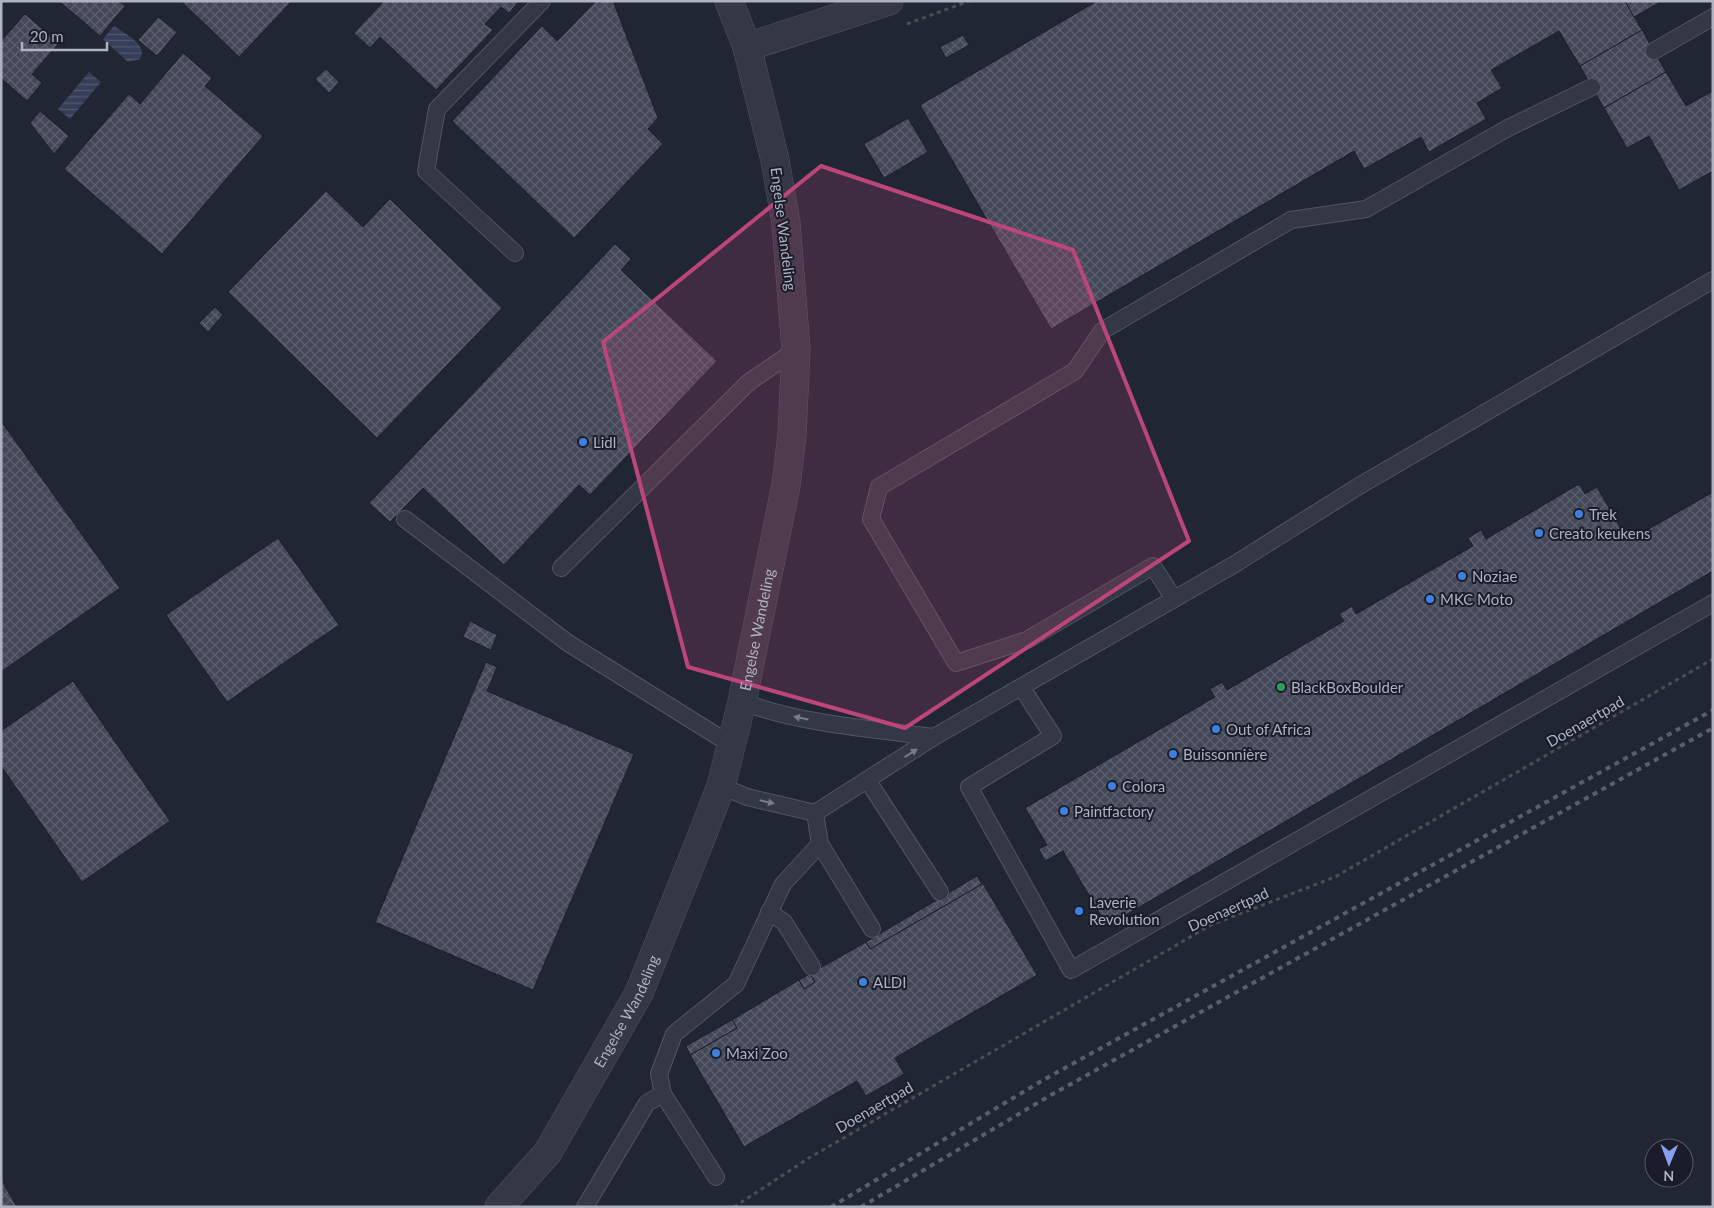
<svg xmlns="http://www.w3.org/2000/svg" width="1714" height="1208" font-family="Lato,sans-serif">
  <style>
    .water { fill: url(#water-rules) }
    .building { fill: url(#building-cross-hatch); stroke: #1c1f2b }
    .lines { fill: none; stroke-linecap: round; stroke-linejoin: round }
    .service-casing { stroke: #525562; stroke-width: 18 }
    .minor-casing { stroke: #525562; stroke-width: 29 }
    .path { stroke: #445156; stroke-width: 3; stroke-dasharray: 4 4; stroke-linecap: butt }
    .service { stroke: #343844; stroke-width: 16 }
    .minor { stroke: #343844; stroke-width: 28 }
    .rail { stroke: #585e6d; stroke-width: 4; stroke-dasharray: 5 5; stroke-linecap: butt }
    .oneway { fill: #777b89 }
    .marked { fill: #bc467a; fill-opacity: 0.2; stroke: #bc467a; stroke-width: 4; stroke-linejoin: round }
    .shop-dot { fill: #3f7fe0; stroke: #1a1d29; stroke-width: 2 }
    .leisure-dot { fill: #2e9e5b; stroke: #1a1d29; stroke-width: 2 }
    .labels { text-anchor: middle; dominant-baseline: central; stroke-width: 4; stroke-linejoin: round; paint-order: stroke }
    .street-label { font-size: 15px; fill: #aeb2c1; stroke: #1a1d29 }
    .poi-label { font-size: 15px; fill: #aeb2c1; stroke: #1a1d29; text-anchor: start }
  </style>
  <defs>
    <pattern id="water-rules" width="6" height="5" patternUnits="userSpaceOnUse" patternTransform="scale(1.25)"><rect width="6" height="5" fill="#363f59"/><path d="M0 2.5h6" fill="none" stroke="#51586f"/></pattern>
    <pattern id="building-cross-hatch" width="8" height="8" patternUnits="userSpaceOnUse" patternTransform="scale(1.25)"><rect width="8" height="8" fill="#434858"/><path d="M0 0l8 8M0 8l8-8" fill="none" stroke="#5c606e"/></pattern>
  </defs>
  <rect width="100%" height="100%" fill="#212633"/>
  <g class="water">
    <path d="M114 26C124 33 149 45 140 59L128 62 103 39Z"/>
    <path d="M89 72 101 82 70 119 58 109Z"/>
  </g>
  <g class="building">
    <path d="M59 1H119L125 6 100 36Z"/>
    <path d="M181 1H292L239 57Z"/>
    <path d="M384 1H519L509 13 501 7 485 24 493 30 436 90 380 37 370 48 354 33Z"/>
    <path d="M596 1H613L658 118 648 129 663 144 574 238 452 121 542 26 557 41Z"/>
    <path d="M1097 1H1625L1642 30 1580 66 1559 31 1491 70 1502 88 1477 103 1486 119 1429 152 1421 137 1364 169 1354 151 1051 329 920 105Z"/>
    <path d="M1625 1H1662L1634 17Z"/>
    <path d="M25 14 59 43 32 74 42 83 27 101 1 78V41Z"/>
    <path d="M158 17 177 32 157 56 138 40Z"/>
    <path d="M1642 30 1666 72 1604 108 1580 66Z"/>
    <path d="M963 35 969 45 946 58 940 47Z"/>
    <path d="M183 53 212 78 205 86 263 136 162 254 64 169 129 94 140 104Z"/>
    <path d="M326 69 339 82 329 93 315 79Z"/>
    <path d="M1666 72 1686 106 1713 91V171L1679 190 1649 136 1627 148 1604 108Z"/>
    <path d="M40 111 69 136 54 154 30 123Z"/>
    <path d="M908 118 928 152 884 178 864 144Z"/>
    <path d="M326 191 363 227 390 199 502 308 377 438 228 292Z"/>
    <path d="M615 244 631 259 621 270 717 361 590 495 579 485 504 565 423 488 390 522 369 503Z"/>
    <path d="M215 307 223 315 208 332 199 323Z"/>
    <path d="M1 421 120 588 1 672Z"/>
    <path d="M1579 484 1585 494 1597 487 1628 541 1713 492V571L1107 926 1063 851 1045 861 1039 849 1047 845 1025 808 1215 697 1210 689 1222 682 1227 690 1344 621 1339 614 1352 606 1356 614 1473 546 1468 538 1481 530 1486 539Z"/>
    <path d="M278 538 339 625 227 702 166 615Z"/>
    <path d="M470 621 497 635 491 650 463 637Z"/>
    <path d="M486 662 497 667 487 691 634 754 533 990 375 922Z"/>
    <path d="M73 681 170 821 82 882 1 766V731Z"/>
    <path d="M978 875 1037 975 895 1058 904 1074 866 1096 857 1081 744 1147 690 1055 737 1028 732 1020 799 980 804 989 815 982 810 974 866 942 870 949 982 884Z"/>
    <path d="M977 876 982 884 870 949 866 942Z"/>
    <path d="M810 974 815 982 804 989 799 980Z"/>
    <path d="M732 1020 737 1028 690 1055 686 1046Z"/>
    <path d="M1 1179 17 1207H1Z"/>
  </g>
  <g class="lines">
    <g class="service-casing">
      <g id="service">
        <path d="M1654 51 1713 17"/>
        <path d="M515 253 426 171 437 109 542 1"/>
        <path d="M405 519 568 643 730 744"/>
        <path d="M561 568 749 382 796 350"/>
        <path d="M1174 599 1153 566 1027 640 956 663 871 519 879 487 1075 371 1102 331 1291 220 1366 209 1508 128 1592 87"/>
        <path d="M1022 688 1053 736 969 787 1071 970 1713 603"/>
        <path d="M934 737 1235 564 1359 486 1713 280"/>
        <path d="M868 781 940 892"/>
        <path d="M721 786 747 797 815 813 934 737C870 729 803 724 742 702"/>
        <path d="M815 813 820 844 872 929"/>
        <path d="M769 912 784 922 812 967"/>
        <path d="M716 1177 663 1094 659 1074 674 1034 736 984 783 884 820 844"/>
        <path d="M585 1207 647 1103 663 1094"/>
      </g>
    </g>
    <g class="minor-casing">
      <g id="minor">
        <path d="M747 47 889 1"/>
        <path id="s1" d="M499 1207 548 1152 639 993 701 838 721 786 742 702 786 485 792 435 796 350 786 223 775 160 747 47 729 1"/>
      </g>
    </g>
    <g class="path">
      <path d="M907 24 969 1"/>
      <path d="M734 1207 809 1158 1211 925 1335 877 1713 659"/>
    </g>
    <use href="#service" class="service"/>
    <use href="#minor" class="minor"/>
    <g class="rail">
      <path d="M831 1207 1045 1079 1713 710"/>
      <path d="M861 1207 1051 1095 1713 728"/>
    </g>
  </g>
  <defs><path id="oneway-solid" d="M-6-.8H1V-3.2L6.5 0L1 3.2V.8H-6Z" transform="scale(1.25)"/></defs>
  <g class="oneway">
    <use href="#oneway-solid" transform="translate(801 718) rotate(-168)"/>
    <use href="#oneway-solid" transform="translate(911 753) rotate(-33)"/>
    <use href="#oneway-solid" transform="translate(767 802) rotate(13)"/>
  </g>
  <path class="marked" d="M821 166 1073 250 1189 541 905 728 688 667 603 342Z"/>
  <g class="shop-dot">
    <circle cx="583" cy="442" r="5"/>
    <circle cx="1579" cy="514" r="5"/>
    <circle cx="1539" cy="533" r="5"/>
    <circle cx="1462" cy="576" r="5"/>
    <circle cx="1430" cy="599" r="5"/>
    <circle cx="1216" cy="729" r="5"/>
    <circle cx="1173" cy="754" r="5"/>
    <circle cx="1112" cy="786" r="5"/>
    <circle cx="1064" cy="811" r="5"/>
    <circle cx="1079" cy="911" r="5"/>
    <circle cx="863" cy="982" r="5"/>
    <circle cx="716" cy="1053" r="5"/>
  </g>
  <circle class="leisure-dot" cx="1281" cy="687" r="5"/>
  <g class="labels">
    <g class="street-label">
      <text transform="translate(784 229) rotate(83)">Engelse Wandeling</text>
      <text stroke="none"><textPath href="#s1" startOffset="640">Engelse Wandeling</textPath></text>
      <text transform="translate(1585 721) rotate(-30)">Doenaertpad</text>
      <text transform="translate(1228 909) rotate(-24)">Doenaertpad</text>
      <text stroke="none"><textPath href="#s1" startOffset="235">Engelse Wandeling</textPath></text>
      <text transform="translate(874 1107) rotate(-30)">Doenaertpad</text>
    </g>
    <g class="poi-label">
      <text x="593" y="442">Lidl</text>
      <text x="1589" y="514">Trek</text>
      <text x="1549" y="533">Creato keukens</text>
      <text x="1472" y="576">Noziae</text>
      <text x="1440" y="599">MKC Moto</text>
      <text x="1291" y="687">BlackBoxBoulder</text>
      <text x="1226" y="729">Out of Africa</text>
      <text x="1183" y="754">Buissonnière</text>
      <text x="1122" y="786">Colora</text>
      <text x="1074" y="811">Paintfactory</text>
      <text x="1089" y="902">Laverie<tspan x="1089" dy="17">Revolution</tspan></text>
      <text x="873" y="982">ALDI</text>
      <text x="726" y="1053">Maxi Zoo</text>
    </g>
  </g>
  <rect width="1714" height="1208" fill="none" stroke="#aeb2c1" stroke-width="5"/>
  <g transform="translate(1669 1163) rotate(181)"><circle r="24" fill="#1a1d29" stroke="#555966"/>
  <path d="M0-4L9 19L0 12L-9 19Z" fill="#899eec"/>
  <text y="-8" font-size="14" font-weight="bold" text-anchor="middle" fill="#aeb2c1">N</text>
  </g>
  <path d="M22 42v8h85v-8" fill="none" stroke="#aeb2c1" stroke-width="2.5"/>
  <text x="30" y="42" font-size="15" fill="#aeb2c1" stroke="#1a1d29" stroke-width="4" paint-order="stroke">20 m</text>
</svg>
